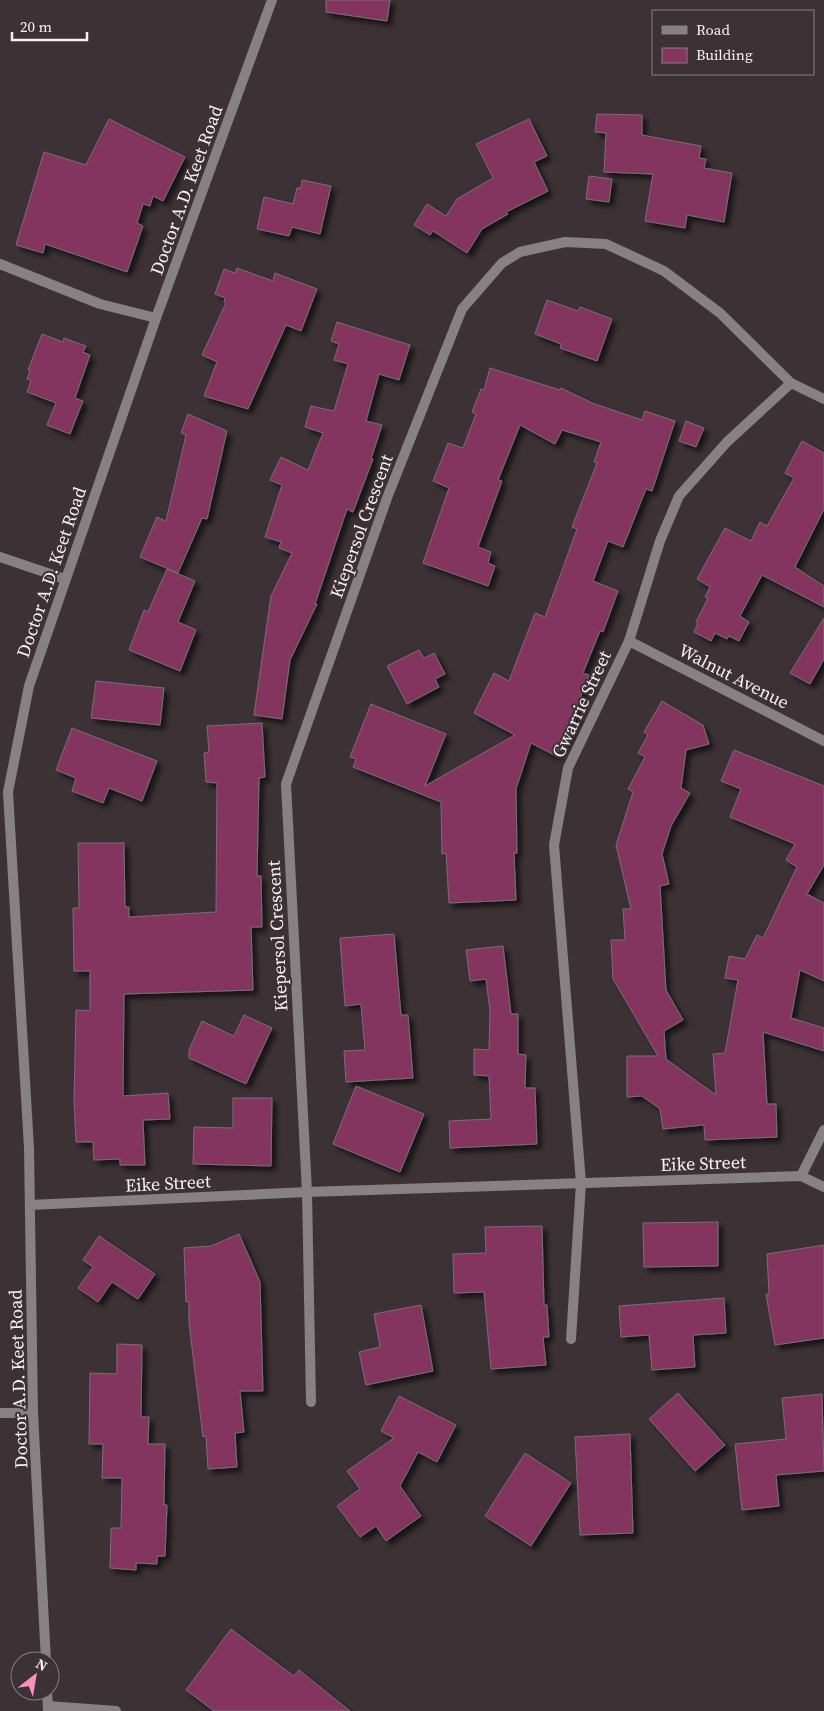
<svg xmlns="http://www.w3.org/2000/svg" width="824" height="1711" font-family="'Source Serif 4',serif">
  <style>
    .building { fill: #84365e; stroke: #796e72; filter: url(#shadow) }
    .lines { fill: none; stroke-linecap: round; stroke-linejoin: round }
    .minor { stroke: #868183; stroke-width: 10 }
    .labels { text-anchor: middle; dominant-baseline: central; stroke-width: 4; stroke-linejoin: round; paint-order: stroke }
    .street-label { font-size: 18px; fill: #f7f0f3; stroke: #3c3236 }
  </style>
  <defs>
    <filter id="shadow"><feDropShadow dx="4.5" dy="4.5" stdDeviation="2.5" flood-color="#0009"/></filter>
  </defs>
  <rect width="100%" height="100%" fill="#3c3236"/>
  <g class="building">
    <path d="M326 0H390L387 21 326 12Z"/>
    <path d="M597 114 642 115V135L701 146 699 158 706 159 704 168 732 173 724 222 687 215 685 228 645 221 653 174 604 172 606 133 595 132Z"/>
    <path d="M109 119 185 157 163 201 153 196 150 206 143 204 137 223 143 226 127 272 45 244 43 253 16 245 44 152 86 165Z"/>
    <path d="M529 119 547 156 534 162 548 191 506 212 508 214 482 229 467 253 433 231 430 235 414 225 427 204 446 216 457 199 493 178 476 144Z"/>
    <path d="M589 176 612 179 609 202 586 199Z"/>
    <path d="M302 180 331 186 320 234 292 227 289 236 257 229 264 197 293 204 297 188H301Z"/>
    <path d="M237 268 273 281 275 273 317 289 301 331 286 325 248 409 204 396 217 362 202 355 226 303 224 302 225 298 215 294 224 269 235 273Z"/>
    <path d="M547 300 578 311 580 307 612 319 597 361 560 348 561 344 535 334Z"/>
    <path d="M337 322 410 345 399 380 379 374 366 421 382 425 371 459H373L353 512 347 509 315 604H317L290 660 282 719 254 715 271 596 292 553 279 548 281 542 265 537 282 485 270 480 281 457 308 470 323 433 305 427 311 406 334 411 348 364 334 360 339 344 331 341Z"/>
    <path d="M42 334 63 342 64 338 86 346 83 352 90 355 75 398 83 401 70 434 47 425 56 403 27 392 31 381 27 379 30 371 28 370Z"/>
    <path d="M490 368 560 390 561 388 592 403 642 420 645 411 675 421 652 491 646 489 623 547 608 541 593 581 618 591 603 632 600 631 583 673 589 675 574 714 577 716 556 756 531 743 516 789 517 853H514L516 900 449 903 446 853 442 854 441 802 353 767 356 759 350 757 371 704 446 734 425 786 515 735 474 713 494 673 509 681 535 613 545 617 577 529 572 527 597 463 594 462 601 442 562 430 555 444 520 425 498 480 502 481 478 547 491 552 488 563 495 566 488 586 423 563 449 488 433 481 448 443 463 448 476 414 472 412 481 389 484 390Z"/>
    <path d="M188 414 227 431 207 519 202 518 178 573 140 557 157 517 166 521 186 435 181 433Z"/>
    <path d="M686 421 704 428 696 447 679 441Z"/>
    <path d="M802 441 824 453V509L795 567 824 586V607L762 575 740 616 749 622 739 641 729 636 727 639 715 633 711 641 694 632 698 623 696 622 708 598 705 597 710 587 697 579 725 528 751 541 760 522 767 526 794 478 785 473Z"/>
    <path d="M167 569 195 581 178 622 196 630 180 671 129 650 144 610 148 612Z"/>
    <path d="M824 618V659L810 684 790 673Z"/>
    <path d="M419 650 424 658 434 653 445 674 435 679 439 687 407 704 387 666Z"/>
    <path d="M96 681 164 688 160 725 91 718Z"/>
    <path d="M662 701 703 725 709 744 686 750 681 788 690 793 671 826 662 854 669 884 660 886 666 990 683 1020 664 1031 666 1059 716 1095 713 1054 725 1053 738 980 725 978 729 956 745 959 757 935 763 938 797 867 786 860 795 844 730 817 741 789 721 781 734 750 824 786V865L807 894 824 903V981L800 970 791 1018 824 1028V1051L763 1032 767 1104H776L777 1137 705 1140 704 1125 663 1129 660 1109 642 1096 627 1097V1056H658L613 979 611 940H625L623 909H631L616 845 633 792 628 789 645 757 638 753 648 735 644 732Z"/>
    <path d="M262 723 265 777 259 778 257 876H261L262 927H251L253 990 124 994 123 1096 168 1093 170 1119 143 1120 145 1165H120V1159L94 1160 93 1142H76L74 1101 76 1010 90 1011V971H74L73 908H79L78 843H124L125 907H129V917L216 912 217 783 206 782 204 753 209 752 207 726Z"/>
    <path d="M72 728 157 761 142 801 109 788 103 803 72 791 76 778 56 770Z"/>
    <path d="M394 934 401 1015H408L413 1078 346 1082 344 1051 365 1050 361 1004 345 1006 340 938Z"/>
    <path d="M503 946 511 1014H518V1054L526 1055 525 1088H535L537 1144 450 1148 449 1121 491 1119 489 1076 474 1075V1049L489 1050 490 1011 486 979 470 981 466 950Z"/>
    <path d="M244 1015 272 1028 246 1084 189 1058V1050L202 1021 234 1036Z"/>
    <path d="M356 1086 424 1114 400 1172 333 1144Z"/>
    <path d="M233 1098H272L271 1166 193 1164 194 1127 233 1128Z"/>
    <path d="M718 1222V1266L644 1267 643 1223Z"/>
    <path d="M542 1226 544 1305H547L549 1337H543L546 1365 491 1369 484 1292 454 1293 453 1254 486 1253 485 1227Z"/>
    <path d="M239 1234 260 1282 263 1391H240L244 1432 235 1433 237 1467 208 1469 206 1436 203 1437 189 1323V1302H186L184 1248 211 1246Z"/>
    <path d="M99 1236 155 1274 138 1299 112 1282 98 1302 78 1288 93 1267 83 1260Z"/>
    <path d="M824 1245V1338L775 1345 766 1294H769L767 1254Z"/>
    <path d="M724 1298 726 1333 693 1335 695 1367 652 1370 649 1335 621 1337 619 1306Z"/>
    <path d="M421 1305 433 1371 366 1385 359 1352 380 1347 374 1314Z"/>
    <path d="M117 1344 142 1345 141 1417H149L148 1444H165L164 1505H167L165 1556H157V1564L136 1563V1570L110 1568 111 1528H121L122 1478H102L103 1444H89L90 1373 117 1374Z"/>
    <path d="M678 1393 725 1445 695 1471 649 1419Z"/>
    <path d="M822 1394 824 1471 776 1475 779 1506 742 1510 735 1444 786 1439 782 1398Z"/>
    <path d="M399 1396 456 1425 437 1462 418 1452 400 1486 421 1516 386 1541 376 1526 360 1537 337 1506 360 1489 347 1471 394 1438 381 1431Z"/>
    <path d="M630 1434 633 1533 580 1535 575 1437Z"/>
    <path d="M525 1453 571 1483 531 1546 485 1516Z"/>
    <path d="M231 1629 294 1676 299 1670 350 1711H214L186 1690Z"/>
  </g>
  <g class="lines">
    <g class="minor">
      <path d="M0 264 100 304 156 318"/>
      <path d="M0 557 65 579"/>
      <path d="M629 641 824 741"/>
      <path d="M801 1176 824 1130"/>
      <path d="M30 1205 307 1192 801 1176 824 1187"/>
      <path d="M571 1339 581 1183 554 845 568 768 629 641 660 541 679 496 727 442 791 383"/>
      <path d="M311 1402 307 1192 286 784 387 498 462 309 502 263 520 252 565 242 606 244 664 271 720 313 791 383 824 399"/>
      <path d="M0 1413H33"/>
      <path d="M46 1661 33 1413 29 1148 8 792 29 686 156 318 272 0"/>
      <path d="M47 1691 48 1711"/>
      <path d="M48 1706 116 1711"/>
    </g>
  </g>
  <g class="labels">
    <g class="street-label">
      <text transform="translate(186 190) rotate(-70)">Doctor A.D. Keet Road</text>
      <text transform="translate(361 526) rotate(-70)">Kiepersol Crescent</text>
      <text transform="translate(51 572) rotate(-71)">Doctor A.D. Keet Road</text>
      <text transform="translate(734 676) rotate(27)">Walnut Avenue</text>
      <text transform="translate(581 704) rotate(-65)">Gwarrie Street</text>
      <text transform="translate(277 936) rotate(-93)">Kiepersol Crescent</text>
      <text transform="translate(703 1163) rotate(-2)">Eike Street</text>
      <text transform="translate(168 1183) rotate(-3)">Eike Street</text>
      <text transform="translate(18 1379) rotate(-92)">Doctor A.D. Keet Road</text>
    </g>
  </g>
  <rect x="652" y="10" width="162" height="65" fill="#3c3236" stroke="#877e82"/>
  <rect x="662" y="26" width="25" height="8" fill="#868183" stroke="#877e82"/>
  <text x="696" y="35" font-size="15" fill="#f7f0f3">Road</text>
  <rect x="662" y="48" width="25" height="15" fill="#84365e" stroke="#877e82"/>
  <text x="696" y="60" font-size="15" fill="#f7f0f3">Building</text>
  <g transform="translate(35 1676) rotate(31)"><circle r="24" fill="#3c3236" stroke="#877e82"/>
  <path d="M0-4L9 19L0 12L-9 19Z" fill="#fc8fc2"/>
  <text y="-8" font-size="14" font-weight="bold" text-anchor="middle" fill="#f7f0f3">N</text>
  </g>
  <path d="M12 32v8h75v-8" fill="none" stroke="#f7f0f3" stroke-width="2.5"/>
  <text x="20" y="32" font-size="15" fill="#f7f0f3" stroke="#3c3236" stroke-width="4" paint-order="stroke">20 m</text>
</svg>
